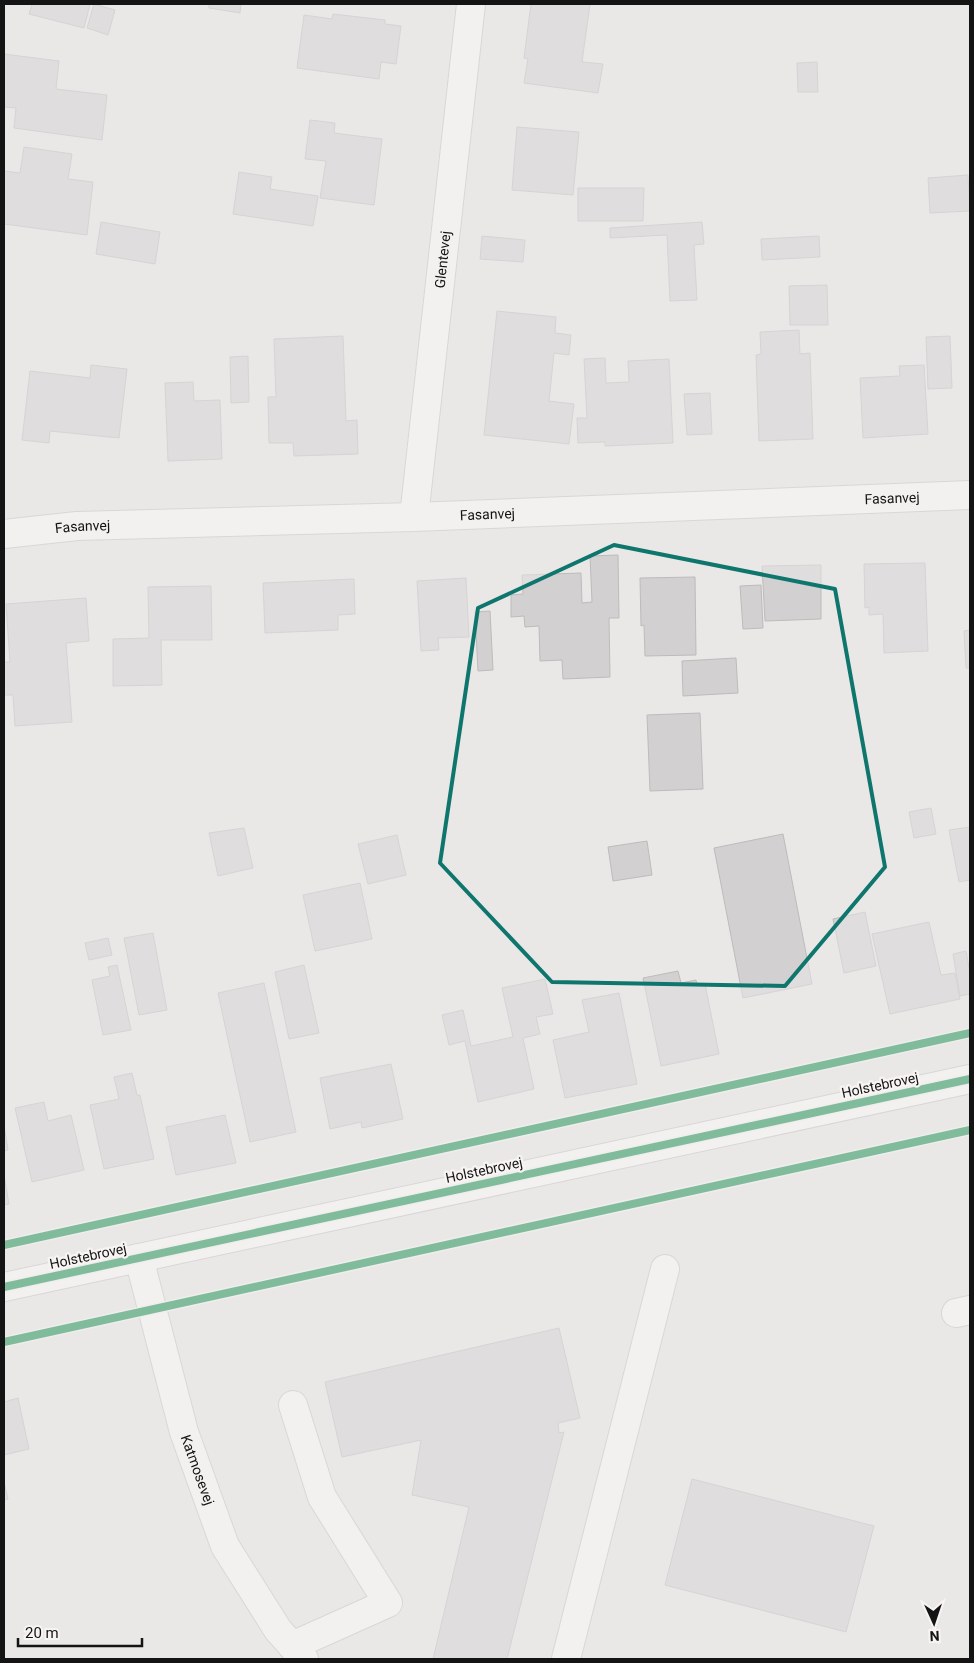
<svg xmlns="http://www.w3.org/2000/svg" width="974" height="1663" font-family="Roboto,sans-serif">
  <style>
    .building { fill: #d2d0d0; stroke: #bdbbbb }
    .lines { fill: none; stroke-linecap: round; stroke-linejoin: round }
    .minor-casing { stroke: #c5c3c2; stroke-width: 30 }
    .minor { stroke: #fcfcfb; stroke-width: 28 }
    .cycleway-casing { stroke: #f8f4f4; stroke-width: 11 }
    .cycleway { stroke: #00873e; stroke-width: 8 }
    .marked { fill: none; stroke: #0f766e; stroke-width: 4; stroke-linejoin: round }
    .labels { text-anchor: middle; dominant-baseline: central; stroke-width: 4.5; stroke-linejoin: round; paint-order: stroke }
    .street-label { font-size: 14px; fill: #151414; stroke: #f8f4f4 }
  </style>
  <rect width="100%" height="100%" fill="#eae8e7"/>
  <g class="building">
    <path d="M32 4H90L84 28 29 14Z"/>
    <path d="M94 4 115 10 108 35 87 28Z"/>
    <path d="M209 4H241L240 13 209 8Z"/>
    <path d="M531 4H590L582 62 603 64 598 93 524 83 528 59 524 58Z"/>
    <path d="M333 14 385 20V24L401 26 396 64 381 62 379 79 297 68 304 15 332 19Z"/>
    <path d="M4 54 59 61 56 89 107 95 102 140 14 128 16 108 4 107Z"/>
    <path d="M817 62 818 92H798L797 63Z"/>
    <path d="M310 120 335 123 334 133 382 139 374 205 320 198 326 161 305 159Z"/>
    <path d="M517 127 579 132 573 195 512 190Z"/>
    <path d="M24 147 72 154 68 179 93 182 87 235 4 224V171L20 173Z"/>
    <path d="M239 172 272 177 270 189 318 196 313 226 233 214Z"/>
    <path d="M968 175 970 211 930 213 928 178Z"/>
    <path d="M578 188H644L643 221H578Z"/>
    <path d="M101 222 160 232 155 264 96 254Z"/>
    <path d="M702 222 704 244 694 245 697 300 670 301 667 235 610 238V228Z"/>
    <path d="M482 236 525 240 523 262 480 259Z"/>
    <path d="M819 236 820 257 762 260 761 239Z"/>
    <path d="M827 285 828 325H790L789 286Z"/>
    <path d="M497 311 556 317 555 333 571 335 569 355 554 353 549 401 574 404 569 444 484 435Z"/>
    <path d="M799 330 800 354 810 353 813 439 759 441 756 355 761 354 760 332Z"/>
    <path d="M343 336 346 421 357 420 358 454 294 456 293 443H269L268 397H276L274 339Z"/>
    <path d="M950 336 952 388 928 389 926 337Z"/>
    <path d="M248 356 249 402 231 403 230 357Z"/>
    <path d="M605 358 606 383 629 382 628 361 669 359 673 443 605 446V442L578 443 577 418H587L584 359Z"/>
    <path d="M91 365 127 369 119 438 50 431 49 443 22 440 30 371 90 378Z"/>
    <path d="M924 365 928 434 863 438 860 378 900 376 899 366Z"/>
    <path d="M193 382 194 401 220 400 222 459 168 461 165 383Z"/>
    <path d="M710 393 712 434 687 435 684 394Z"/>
    <path d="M618 555 619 618H609L610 677 563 679 562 660 540 661 539 626 525 627 524 616 511 617V595L523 594 522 575 581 573 582 603 592 602 590 556Z"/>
    <path d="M925 563 928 651 884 653 883 614 869 615V607L865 608 864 564Z"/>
    <path d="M821 565V619L765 621 762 566Z"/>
    <path d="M695 577 696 655 645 656 644 625 641 626 640 578Z"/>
    <path d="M466 578 469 637 438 638 439 650 421 651 417 581Z"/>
    <path d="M354 579 355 614 338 615V630L265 633 263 583Z"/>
    <path d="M761 585 763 628 743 629 740 586Z"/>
    <path d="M211 586 212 640H161L162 685 113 686V639L149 638 148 587Z"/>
    <path d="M86 598 89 641 66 643 72 722 15 726 13 695H4V662H10L6 604Z"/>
    <path d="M490 611 493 670 478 671 475 612Z"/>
    <path d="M970 630V668H966L964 631Z"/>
    <path d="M736 658 738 693 683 696 682 661Z"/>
    <path d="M700 713 703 789 650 791 647 715Z"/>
    <path d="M931 808 936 834 914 838 909 812Z"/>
    <path d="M970 827V880L959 882 949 830Z"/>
    <path d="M244 828 253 868 218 876 209 833Z"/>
    <path d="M783 834 812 984 743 998 714 848Z"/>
    <path d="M397 835 406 875 368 884 358 844Z"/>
    <path d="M647 841 652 875 613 881 608 847Z"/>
    <path d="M360 883 372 939 315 951 303 895Z"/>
    <path d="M865 912 876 966 844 973 833 919Z"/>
    <path d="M929 922 941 975 955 973 960 999 890 1014 872 934Z"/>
    <path d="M153 933 167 1010 139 1015 124 938Z"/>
    <path d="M108 938 112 955 89 960 85 943Z"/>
    <path d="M966 951 970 973V994L960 996 953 954Z"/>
    <path d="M117 965 131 1030 103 1035 92 980 110 976 108 967Z"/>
    <path d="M304 965 319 1033 289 1039 275 972Z"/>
    <path d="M678 971 681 983 696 980 697 985 705 984 719 1054 661 1066 643 978Z"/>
    <path d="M545 979 553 1014 536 1017 540 1034 523 1038 534 1089 478 1102 465 1041 449 1045 442 1015 463 1010 471 1046 513 1037 502 988Z"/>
    <path d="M264 983 296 1132 250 1142 218 993Z"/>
    <path d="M619 993 637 1084 565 1098 553 1040 589 1032 582 1000Z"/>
    <path d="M391 1064 403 1119 362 1128 361 1122 330 1129 320 1078Z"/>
    <path d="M132 1073 137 1095H140L154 1159 104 1169 90 1105 119 1099 114 1077Z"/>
    <path d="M44 1102 48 1121 71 1115 84 1170 32 1182 15 1108Z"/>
    <path d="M225 1115 236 1163 176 1175 166 1127Z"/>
    <path d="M4 1125 8 1150 4 1151Z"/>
    <path d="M4 1175 9 1204 4 1205Z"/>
    <path d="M559 1328 580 1418 558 1423 559 1433 564 1432 507 1659H433L469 1507 412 1495 421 1440 342 1457 325 1382Z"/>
    <path d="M18 1398 29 1449 4 1455V1402Z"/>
    <path d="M692 1479 874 1526 846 1632 665 1585Z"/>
    <path d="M4 1482 8 1499 4 1500Z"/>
  </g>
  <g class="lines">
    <g class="minor-casing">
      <g id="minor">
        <path id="s1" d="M414 517 471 4"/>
        <path id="s2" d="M4 534 77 526 414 517 970 495"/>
        <path id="s3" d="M139 1258 184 1432 225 1546 278 1630 304 1659"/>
        <path d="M4 1287 970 1079"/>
        <path d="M956 1313 970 1310"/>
        <path d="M292 1646 388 1603 322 1497 293 1405"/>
        <path d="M566 1659 665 1269"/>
      </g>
    </g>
    <use href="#minor" class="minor"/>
    <g class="cycleway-casing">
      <g id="cycleway">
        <path d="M4 1245 970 1033"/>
        <path d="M4 1287 970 1079"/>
        <path d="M4 1342 970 1130"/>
      </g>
    </g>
    <use href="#cycleway" class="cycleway"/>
  </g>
  <path d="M0 0H974V1663H0ZM614 545 835 589 885 867 785 986 552 982 440 863 478 608Z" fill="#eae8e7" fill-opacity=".55" fill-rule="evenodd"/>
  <path class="marked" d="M614 545 835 589 885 867 785 986 552 982 440 863 478 608Z"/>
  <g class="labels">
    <g class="street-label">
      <text stroke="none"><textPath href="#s1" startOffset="259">Glentevej</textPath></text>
      <text stroke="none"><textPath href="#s2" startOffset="889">Fasanvej</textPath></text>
      <text stroke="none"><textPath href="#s2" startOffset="484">Fasanvej</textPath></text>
      <text stroke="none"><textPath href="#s2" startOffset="79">Fasanvej</textPath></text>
      <text transform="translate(880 1085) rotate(-12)">Holstebrovej</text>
      <text transform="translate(484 1170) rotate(-12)">Holstebrovej</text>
      <text transform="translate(88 1256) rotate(-12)">Holstebrovej</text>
      <text stroke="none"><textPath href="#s3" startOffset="220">Katmosevej</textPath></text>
    </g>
  </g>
  <rect width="974" height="1663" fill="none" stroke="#151414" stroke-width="10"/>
  <g transform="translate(934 1623) rotate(177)" stroke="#f8f4f4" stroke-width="4" paint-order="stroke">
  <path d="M0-4L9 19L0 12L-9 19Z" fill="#151414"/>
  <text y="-8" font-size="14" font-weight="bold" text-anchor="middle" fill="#151414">N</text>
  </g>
  <path d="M18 1638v8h124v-8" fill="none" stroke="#151414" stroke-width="2.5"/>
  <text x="25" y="1638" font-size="15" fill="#151414" stroke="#f8f4f4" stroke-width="4" paint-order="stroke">20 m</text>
</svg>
